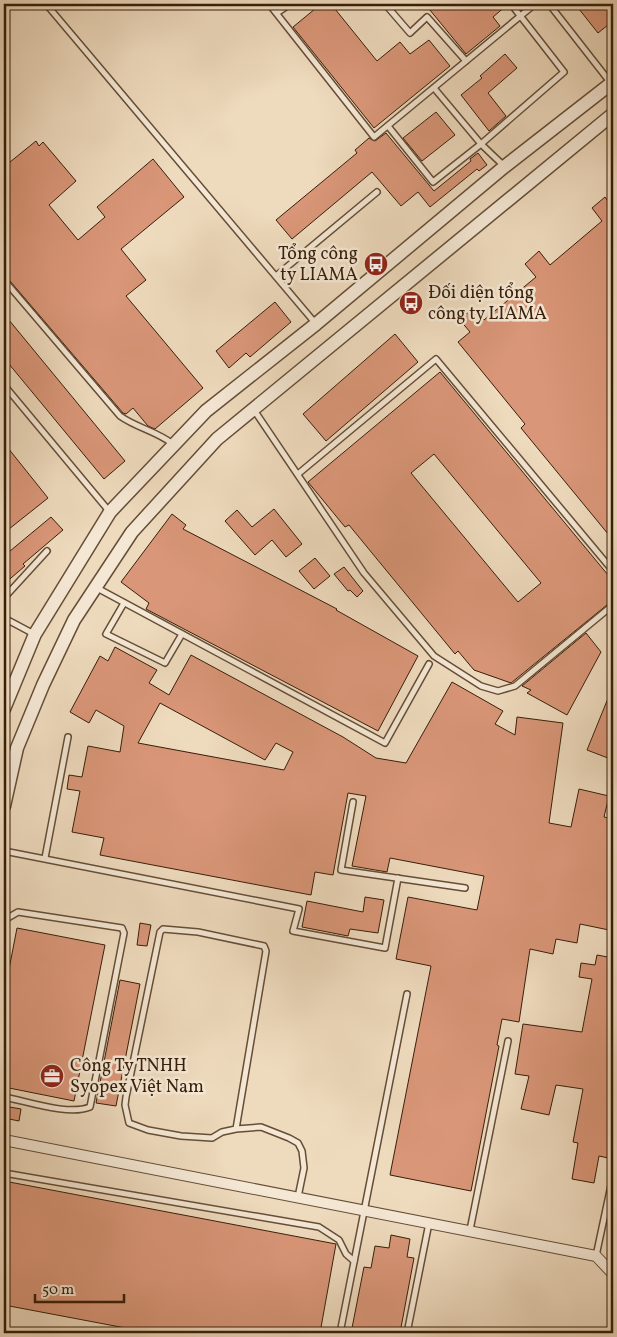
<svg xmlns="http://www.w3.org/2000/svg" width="617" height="1337" font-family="Vollkorn,serif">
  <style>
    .building { fill: #d99678; stroke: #371e09; fill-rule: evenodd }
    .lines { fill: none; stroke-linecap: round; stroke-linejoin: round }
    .service-casing { stroke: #654d36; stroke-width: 8 }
    .minor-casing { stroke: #654d36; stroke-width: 12 }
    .tertiary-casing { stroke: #654d36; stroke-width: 15 }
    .service { stroke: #f4e7d4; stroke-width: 5 }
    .minor { stroke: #f4e7d4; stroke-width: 10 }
    .tertiary { stroke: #f4e7d4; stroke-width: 12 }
    .labels { text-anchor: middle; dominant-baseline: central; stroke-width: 5; stroke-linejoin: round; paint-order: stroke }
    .poi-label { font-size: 18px; fill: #371e09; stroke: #f4e7d4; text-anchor: start }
  </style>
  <rect width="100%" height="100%" fill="#eedabd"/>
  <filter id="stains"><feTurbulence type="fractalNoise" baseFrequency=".004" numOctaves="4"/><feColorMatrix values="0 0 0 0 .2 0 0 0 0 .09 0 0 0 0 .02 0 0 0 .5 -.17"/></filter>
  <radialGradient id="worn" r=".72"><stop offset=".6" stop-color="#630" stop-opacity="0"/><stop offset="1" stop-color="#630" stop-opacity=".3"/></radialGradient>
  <g class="building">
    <path d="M321 4H331L377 61 400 42 410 54 429 40 450 66 374 128 293 27Z"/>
    <path d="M425 4H507V5L493 17 500 26 466 54Z"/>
    <path d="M575 4H603L613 17V21L598 33Z"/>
    <path d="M505 54 517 68 488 93 506 116 489 131 461 95 482 78 480 76Z"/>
    <path d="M436 112 455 135 422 161 403 138Z"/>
    <path d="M386 133 434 191 471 161 470 159 478 153 487 165 479 171 477 169 430 207 418 192 401 206 372 172 292 239 276 220 357 153 355 150 369 138 375 141Z"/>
    <path d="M36 141 39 146 43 142 76 181 49 205 78 240 105 217 97 207 153 159 184 197 121 249 146 280 126 296 203 388 155 429 148 426 133 408 126 414 123 413 4 274V153L10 162Z"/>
    <path d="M605 197 613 208V540L521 428 525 424 458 342 470 332 459 319 474 308 484 320 536 277 525 264 539 251 550 265 602 221 592 208Z"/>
    <path d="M275 302 291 322 250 357 246 353 229 368 216 351Z"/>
    <path d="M4 314 125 461 104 479 4 358Z"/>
    <path d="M395 334 418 362 326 441 303 414Z"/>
    <path d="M440 372 613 581V600L511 683 474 670 458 651 455 654 349 525 345 527 308 482ZM434 454 541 583 518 602 411 473Z"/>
    <path d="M4 443 48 498 4 533Z"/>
    <path d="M274 509 302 544 286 557 272 540 255 555 225 521 237 510 252 527Z"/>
    <path d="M172 514 186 525 183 529 337 609 336 610 418 656 378 731 146 609 149 603 121 582Z"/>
    <path d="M51 517 63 530 23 564 25 566 4 584V556Z"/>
    <path d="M315 558 330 576 314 589 299 571Z"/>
    <path d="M344 567 363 591 357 597 350 590 348 591 334 574Z"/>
    <path d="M586 633 601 652 567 715 527 693 531 690 522 686Z"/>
    <path d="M115 647 157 670 149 683 169 695 191 655 343 737 376 758 406 763 452 682 503 711 495 724 515 735 517 717 563 723 549 823 571 827 579 789 609 796 604 817 613 819V909L609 930 580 924 577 943 556 939 553 954 530 949 519 1022 502 1019 497 1045 499 1046 471 1191 390 1175 431 966 396 959 408 897 477 910 484 876 390 858 387 872 352 866 366 796 348 793 333 875 315 872 311 895 100 855 104 838 72 832 80 791 67 789 69 775 82 777 88 746 120 752 124 726 96 710 89 723 70 712 100 656 108 661ZM160 703 265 760 276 743 293 752 284 770 138 743Z"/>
    <path d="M613 686V760L587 750Z"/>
    <path d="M365 897 384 900 378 933 350 929 348 936 302 927 307 901 363 912Z"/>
    <path d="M140 923 151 925 147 946 137 945Z"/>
    <path d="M17 928 105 945 74 1101 4 1087V995Z"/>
    <path d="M597 955 613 958V1159L599 1156 594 1183 572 1179 578 1143 573 1142 583 1089 556 1085 549 1115 521 1109 529 1076 515 1074 523 1024 582 1032 592 979 579 977 581 963 595 965Z"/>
    <path d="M120 980 140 984 116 1106 96 1103Z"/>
    <path d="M4 1106 21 1109 19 1121 4 1118Z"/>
    <path d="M4 1181 336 1244 320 1333H152L4 1305Z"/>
    <path d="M391 1235 410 1239 407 1257 414 1258 400 1333H351L364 1267 371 1268 375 1246 389 1248Z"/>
  </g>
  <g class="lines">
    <g class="service-casing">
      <g id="service">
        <path d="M46 4 316 324"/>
        <path d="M269 4 374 137 535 4"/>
        <path d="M385 4 410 33 427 17 466 61"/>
        <path d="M549 4 610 82"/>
        <path d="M277 13 290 4"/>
        <path d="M434 88 481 144 564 72 511 4"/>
        <path d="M388 126 433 182 481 144 504 166"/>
        <path d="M276 276 377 192"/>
        <path d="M4 280 120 416C137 428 156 431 173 444"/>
        <path d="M4 385 109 511"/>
        <path d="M254 410 364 573 434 656 481 686 498 691 515 686 613 605"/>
        <path d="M298 474 436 359 613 571"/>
        <path d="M97 588 385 743 429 664"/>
        <path d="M4 598 47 551"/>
        <path d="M124 603 106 634 165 663 182 634"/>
        <path d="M4 618 34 634"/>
        <path d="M353 802 341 870 465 888"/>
        <path d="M4 851 299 909 293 931 385 948 398 878"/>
        <path d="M45 858 68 737"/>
        <path d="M4 929 6 919 18 912 122 928 124 933 90 1107C68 1116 27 1101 4 1097"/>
        <path d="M236 1129 266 951 264 946 198 932 163 929 160 932 126 1097 125 1105 129 1123 148 1130 181 1136 212 1138 222 1132 236 1129 261 1127 289 1138 298 1143 302 1151 304 1168 298 1197"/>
        <path d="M4 1173 319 1227 339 1240 346 1254 354 1261"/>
        <path d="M470 1230 508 1041"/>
        <path d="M596 1256 613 1176"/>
        <path d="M340 1333 407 994"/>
        <path d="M407 1333 429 1223"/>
      </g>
    </g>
    <g class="minor-casing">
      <path id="minor" d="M4 1140 596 1256 613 1274"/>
    </g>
    <g class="tertiary-casing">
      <g id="tertiary">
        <path d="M4 709 35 634 110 512 206 411 316 324 504 167 613 82"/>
        <path d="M4 806 17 748 43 685 74 620 132 532 217 439 613 114"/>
      </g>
    </g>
    <use href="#service" class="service"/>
    <use href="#minor" class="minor"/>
    <use href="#tertiary" class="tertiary"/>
  </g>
  <defs>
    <g id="bus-disc" transform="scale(1.25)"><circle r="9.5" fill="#8f2418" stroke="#f4e7d4"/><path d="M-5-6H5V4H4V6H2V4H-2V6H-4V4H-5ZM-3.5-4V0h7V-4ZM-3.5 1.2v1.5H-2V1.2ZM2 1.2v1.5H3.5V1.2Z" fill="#fff"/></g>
    <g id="office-disc" transform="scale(1.25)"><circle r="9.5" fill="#8f2418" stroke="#f4e7d4"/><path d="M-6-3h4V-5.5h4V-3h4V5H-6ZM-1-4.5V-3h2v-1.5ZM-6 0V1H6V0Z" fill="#fff"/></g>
  </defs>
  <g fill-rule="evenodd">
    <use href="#bus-disc" x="376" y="264"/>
    <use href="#bus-disc" x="411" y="303"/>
    <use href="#office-disc" x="52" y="1076"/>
  </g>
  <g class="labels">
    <g class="poi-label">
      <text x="358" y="254" text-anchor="end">Tổng công<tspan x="358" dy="21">ty LIAMA</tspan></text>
      <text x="428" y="293">Đối diện tổng<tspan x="428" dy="21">công ty LIAMA</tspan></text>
      <text x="70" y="1066">Công Ty TNHH<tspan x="70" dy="21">Syopex Việt Nam</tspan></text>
    </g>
  </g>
  <rect width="617" height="1337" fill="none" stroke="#eedabd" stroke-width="20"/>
  <rect x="5" y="5" width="607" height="1327" fill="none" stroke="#371e09" stroke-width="2.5"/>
  <rect x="10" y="10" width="597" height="1317" fill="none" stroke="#371e09"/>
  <path d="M35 1294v8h89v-8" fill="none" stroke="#371e09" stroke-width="2.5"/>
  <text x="42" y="1294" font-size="15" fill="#371e09" stroke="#f4e7d4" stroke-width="4" paint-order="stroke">50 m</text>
  <rect width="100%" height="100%" filter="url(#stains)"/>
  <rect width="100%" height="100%" fill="url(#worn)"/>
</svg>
